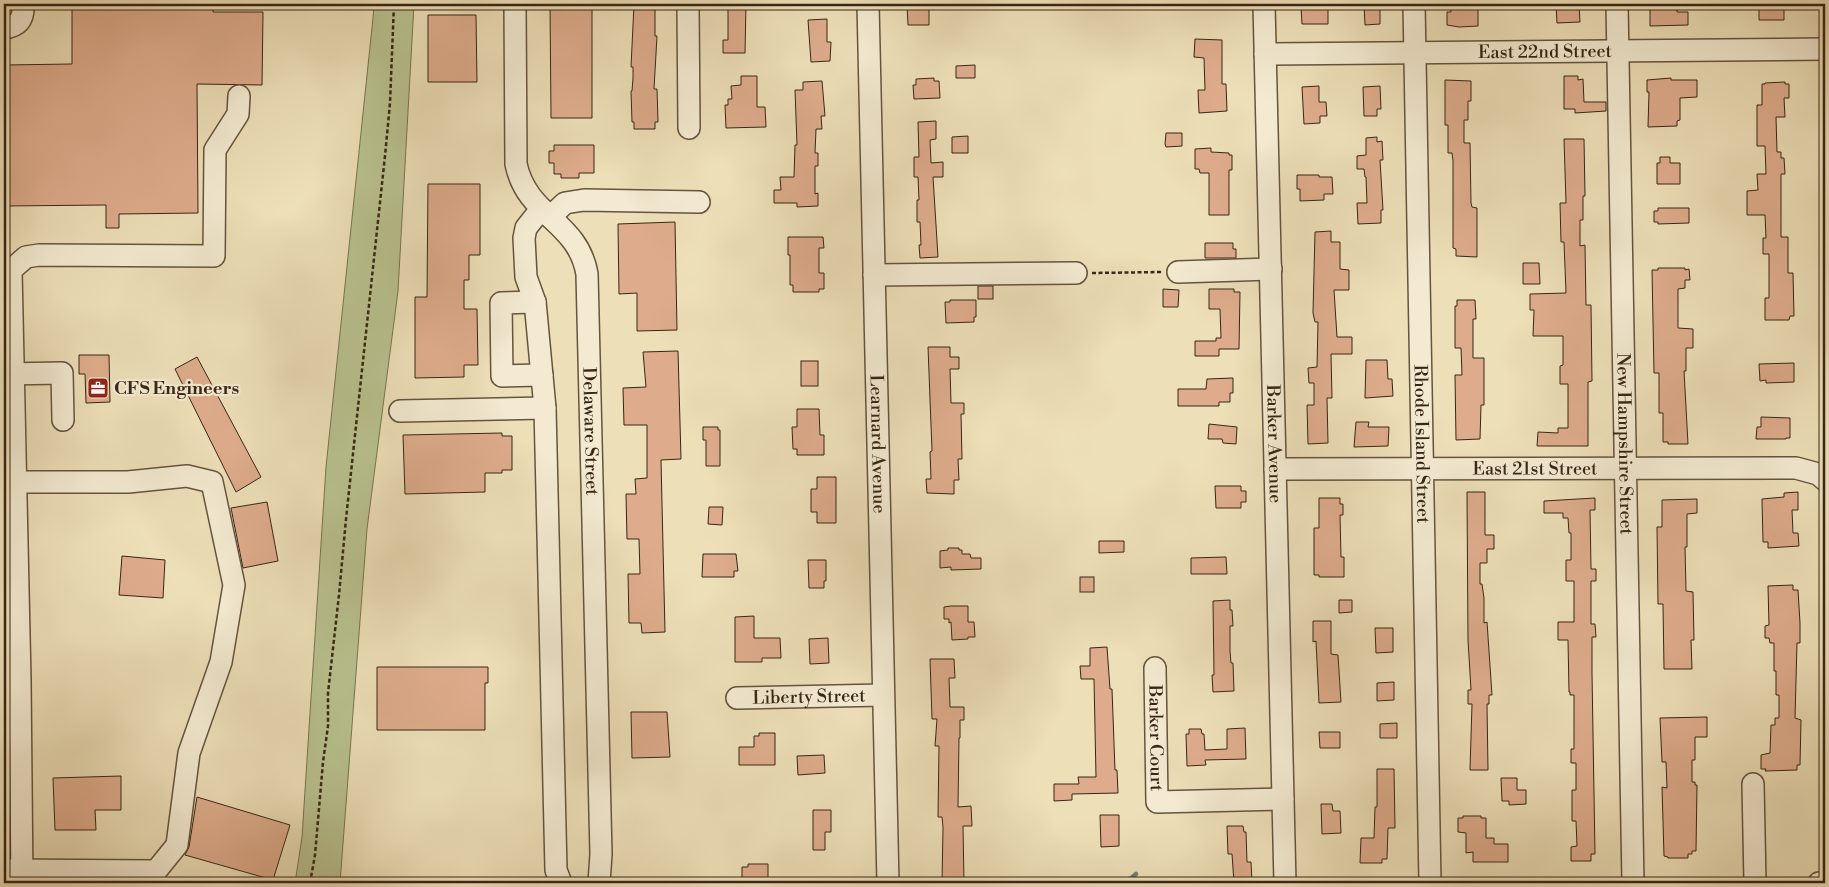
<svg xmlns="http://www.w3.org/2000/svg" width="1829" height="887" font-family="'Libre Bodoni',serif">
  <style>
    .green { fill: #b8c28f; stroke: #787452 }
    .lines { fill: none; stroke-linecap: round; stroke-linejoin: round }
    .stream { stroke: #737f76; stroke-width: 4.5 }
    .building { fill: #deac8c; stroke: #382616 }
    .minor-casing { stroke: #65543e; stroke-width: 24 }
    .path { stroke: #382616; stroke-width: 2.5; stroke-dasharray: 4 2.5; stroke-linecap: butt }
    .minor { stroke: #f3ead1; stroke-width: 21 }
    .labels { text-anchor: middle; dominant-baseline: central; stroke-width: 4.5; stroke-linejoin: round; paint-order: stroke }
    .street-label { font-size: 18px; fill: #382616; stroke: #f3ead1 }
    .poi-label { font-size: 18px; font-weight: bold; fill: #382616; stroke: #f3ead1; text-anchor: start }
  </style>
  <rect width="100%" height="100%" fill="#eddfb8"/>
  <filter id="stains"><feTurbulence type="fractalNoise" baseFrequency=".004" numOctaves="4"/><feColorMatrix values="0 0 0 0 .2 0 0 0 0 .09 0 0 0 0 .02 0 0 0 .5 -.17"/></filter>
  <radialGradient id="worn" r=".72"><stop offset=".6" stop-color="#630" stop-opacity="0"/><stop offset="1" stop-color="#630" stop-opacity=".3"/></radialGradient>
  <path class="green" d="M374 4H414L398 291 367 529 340 883H295L302 837 326 467 373 18Z"/>
  <g class="lines">
    <path class="stream" d="M1126 883 1136 874"/>
  </g>
  <g class="building">
    <path d="M72 4H213V12H263L262 85 197 84 198 213 119 214V228H106V205L4 206V65L72 64Z"/>
    <path d="M550 4H592V118H551Z"/>
    <path d="M634 4H655V36H657L654 89H657L658 122H655V129H634V122H632L631 91H632L633 78V67H631Z"/>
    <path d="M728 4H746L745 53H723V40H728Z"/>
    <path d="M907 4H929V25H908Z"/>
    <path d="M1556 4H1579L1580 22 1557 23Z"/>
    <path d="M1650 4H1677V12H1688V25L1650 26Z"/>
    <path d="M1764 4H1784V20H1759V7H1764Z"/>
    <path d="M1364 5H1380V24L1365 25Z"/>
    <path d="M1451 6H1478V26L1459 27 1447 25V12H1451Z"/>
    <path d="M1301 7H1328V24H1302Z"/>
    <path d="M428 15H476L477 82H428Z"/>
    <path d="M827 19V42H831L830 61 811 62 808 20Z"/>
    <path d="M1195 39 1222 40V84H1226L1227 111 1199 113 1198 90H1205L1204 58 1194 57Z"/>
    <path d="M975 65V78H956V66Z"/>
    <path d="M741 76H757V107H765L766 127 726 128 725 105H728V99H732L731 86 741 85Z"/>
    <path d="M1564 76H1578V80L1583 79 1584 102H1606V111L1575 113V109H1564Z"/>
    <path d="M934 78V81H939L940 98 914 99 913 85H916V79Z"/>
    <path d="M1671 78V80H1697V97L1680 98V120L1677 121V126L1648 127 1649 92H1647V80Z"/>
    <path d="M1445 80 1471 81V101H1468V120H1464V143H1470L1471 203 1472 207 1477 208V257L1456 256V249L1453 248V161L1452 153H1448V125H1445Z"/>
    <path d="M822 81 825 116H821L822 129H816L815 153H818V166H815V194L818 193V206L797 207V203H774V190H781L780 177H794L795 145H797L795 90H803V82Z"/>
    <path d="M1785 82V84H1789V98H1784L1785 117H1776L1777 152H1781V158H1784L1785 174H1781V237H1788V273H1793L1794 316H1790L1789 320H1765V298H1769V254H1763V238H1766L1765 215H1747V191L1758 190 1757 174H1766L1765 146H1757V105H1762V84H1765V83Z"/>
    <path d="M1319 86V102H1326L1327 116H1320V123L1304 124 1302 87Z"/>
    <path d="M1380 86 1381 109H1377V116H1364L1363 87Z"/>
    <path d="M936 121V139L930 140 931 163 943 162V177H933L938 257 920 258 919 245H921L920 222H917V200H919L918 177H914V157H919L918 122Z"/>
    <path d="M1166 133H1182V146L1166 147 1165 144Z"/>
    <path d="M968 136V153H952V137Z"/>
    <path d="M1377 137V142L1382 141 1383 160H1380L1383 210H1381V223L1358 224 1357 203H1367L1366 177H1365L1364 169H1357V156L1366 155V138Z"/>
    <path d="M1564 139H1584L1585 196H1583V220H1580V246L1585 245 1586 305H1591L1592 381 1588 382V446H1537L1538 432 1558 433V428H1568V384H1560V366L1563 365V336H1533L1534 310H1530V294L1566 293 1564 242H1561L1560 203H1566Z"/>
    <path d="M554 145H594V173H579V178H561V174H554V163H549V151H554Z"/>
    <path d="M1211 148V152L1229 153V155H1232V170H1229V215H1209V173H1200L1199 169H1195V149Z"/>
    <path d="M1660 157H1670V163H1680V184H1657V163H1660Z"/>
    <path d="M1297 175H1319V177H1332L1333 194H1324V200L1300 201V189H1297Z"/>
    <path d="M428 184H480V255H469V280H464V309H477L478 365H464V377L415 378V297H427Z"/>
    <path d="M1658 208H1689V223L1658 224V222H1654V211H1658Z"/>
    <path d="M675 222 677 330 637 331V293L619 294 618 224Z"/>
    <path d="M1331 231V242H1340V269L1349 270V290H1334L1337 337H1352V354H1331L1332 398H1327L1328 443 1308 444 1307 405H1314V383H1309L1308 368 1317 367 1318 322H1315L1313 313 1315 232Z"/>
    <path d="M788 237H823L824 248H819V273H824V289H819V292H793V285H790V255H788Z"/>
    <path d="M1205 243H1233V249H1236V258H1205Z"/>
    <path d="M1523 263H1539L1540 284H1523Z"/>
    <path d="M1658 268H1685V270L1689 269 1690 280H1685V288L1678 289V328L1693 329V348H1686V371H1684L1688 444H1668V442H1663V413H1659V373H1654L1652 270H1658Z"/>
    <rect x="978" y="286" width="15" height="13"/>
    <path d="M1163 289 1179 290 1178 307H1163Z"/>
    <path d="M1209 289H1234V292H1240L1239 349H1219V356H1195V341H1216V338H1221L1220 309H1209Z"/>
    <path d="M950 300H976V317H974V322L946 323 945 302H950Z"/>
    <path d="M1457 300H1475L1476 319H1473V358H1484V405H1481L1480 439 1456 440 1455 375H1462L1461 348H1455V306H1457Z"/>
    <path d="M928 347H950V357H959V369H950L951 403H964V414H961L962 459H958L959 480H954V494L927 493 926 479H931L930 452 932 451Z"/>
    <path d="M678 351 681 459 661 460 665 632 642 633 641 623H629L628 574H640L639 539H627L626 494H636L635 479 647 478V425H624L623 388 646 387 643 352Z"/>
    <path d="M79 355H109L110 402 86 403 85 374H79Z"/>
    <path d="M197 357 261 477 236 492 175 369Z"/>
    <path d="M1366 360H1387L1388 379H1392L1393 396 1365 398Z"/>
    <rect x="801" y="361" width="17" height="25"/>
    <path d="M1794 363V382L1766 383V380L1760 381 1759 364Z"/>
    <path d="M1233 378V393H1230V402H1219V406H1178V389H1206L1207 379Z"/>
    <path d="M797 409H819L820 435H824V455H797V449H793L792 427H797Z"/>
    <path d="M1761 417 1790 418V438H1786V439H1756L1757 427H1761Z"/>
    <path d="M1356 422H1369L1368 427H1389L1388 446 1354 447Z"/>
    <path d="M1209 424 1237 427 1236 444 1223 443 1222 439H1208Z"/>
    <path d="M703 427H718V430H720V466H706V440H703Z"/>
    <path d="M502 433V436H512V470H502V473H485V492L405 494 403 435Z"/>
    <path d="M817 477H836V523H817V512H811V489H817Z"/>
    <path d="M1215 486H1241V491H1246V502H1241V508H1216Z"/>
    <path d="M1467 492H1485V535H1494V549H1487V563H1480V584H1482L1484 598V623L1487 622 1492 695H1489V704H1487L1488 770H1470L1472 704H1468V690H1471L1468 640Z"/>
    <path d="M1798 492V510H1792L1793 533H1798L1799 546 1768 548V542H1763L1762 499 1784 497V493Z"/>
    <path d="M1319 498H1340V504H1343V515H1340L1341 557H1344V577H1319V575H1314V528H1319Z"/>
    <path d="M1595 498V510H1590L1591 569H1596V581H1591V624H1595L1596 637H1592V673L1595 854H1591V861H1571V847L1577 846 1576 821H1572V790H1576V763H1571V749H1574V695H1570V692H1569L1568 640H1558V622H1574V581H1566V560H1571V533H1569L1568 518H1563V513H1544V501Z"/>
    <path d="M1697 499V513L1687 514V547H1685L1686 591 1693 592 1694 640H1691L1692 669H1664L1663 604H1658L1657 527H1662V500Z"/>
    <path d="M267 502 278 561 243 568 231 508Z"/>
    <path d="M709 507H723L722 525 708 524Z"/>
    <path d="M1099 541H1124V552L1099 553Z"/>
    <path d="M948 548H959V550H962V554H970L971 558H981V569L951 570V567L940 568V551L948 550Z"/>
    <path d="M703 554H736L738 571H734V577H702Z"/>
    <path d="M122 556 165 560 163 598 119 595Z"/>
    <path d="M1226 557 1227 574H1191V558Z"/>
    <path d="M808 560H826V581H824V588H809Z"/>
    <rect x="1080" y="577" width="14" height="15"/>
    <path d="M1793 585V590H1798L1800 623V643H1797L1795 718 1801 720 1800 765H1797V770L1765 771 1766 769H1761V755L1770 753 1771 725H1775V718H1779V695H1776V671H1774V643H1770L1769 638H1765V626L1769 625 1768 586Z"/>
    <path d="M1230 600V610H1232L1233 626H1230V651L1231 663H1233L1234 691 1213 692 1212 675H1214L1213 601Z"/>
    <path d="M1339 600H1352V612L1339 613Z"/>
    <path d="M951 606H968V622H974L975 637H968V639L952 640 951 622 949 623V619H944V607Z"/>
    <path d="M754 616V638H780L781 658H762V662H735V617Z"/>
    <path d="M1313 621H1331V654L1338 655 1341 702 1319 703 1316 641 1313 642Z"/>
    <path d="M1375 628H1393V652L1376 653Z"/>
    <path d="M828 638 829 663 810 664 809 639Z"/>
    <path d="M1107 647 1110 689H1112L1115 770H1117L1118 793 1072 794V800L1054 801V784H1079L1078 777H1096L1094 679H1081L1080 666H1090V648Z"/>
    <path d="M930 659H954L955 678H949L950 707H964V720H960V738H959L958 807 971 806 972 826H963L964 883H942L943 827 942 817H938L939 746H935L937 719H932Z"/>
    <path d="M377 667H488V683H485V730H377Z"/>
    <path d="M1394 682V700L1377 701V683Z"/>
    <path d="M631 712H667L670 757 632 758Z"/>
    <path d="M1707 717V737H1695V760H1692V782H1695V785H1697L1696 851H1692V854H1688V858H1668V857L1664 856 1662 787 1667 788 1666 762H1662L1660 718Z"/>
    <path d="M1397 723V738H1380V724Z"/>
    <path d="M1245 728 1246 759 1205 760 1206 765 1187 766 1186 734H1189V729H1201L1202 734H1204L1205 750 1227 749V729Z"/>
    <path d="M1319 732H1340V748H1320Z"/>
    <path d="M759 733H775V765H739V747H754V736H759Z"/>
    <path d="M824 755 825 773 798 775 797 756Z"/>
    <path d="M1377 769H1394L1395 828H1388L1387 859H1382V863H1360L1361 838H1374L1375 807H1377Z"/>
    <path d="M121 776V810H95L96 830H55L53 778Z"/>
    <path d="M1501 778H1517V790H1526V804L1509 805V801H1502Z"/>
    <path d="M197 797 290 825 273 880 185 855 189 847Z"/>
    <path d="M1321 804H1332L1333 811H1340L1341 833 1322 834Z"/>
    <path d="M813 810H831V832H825V850H813Z"/>
    <path d="M1100 815H1119V846L1101 847Z"/>
    <path d="M1463 816H1481V818H1486V838H1494V844H1508V862H1473V852L1466 853V833L1458 832V818H1463Z"/>
    <path d="M1227 826H1243L1244 832H1246L1247 862H1251L1252 883H1234L1232 854H1228Z"/>
    <path d="M748 864H768V881H748V879H742V867H748Z"/>
  </g>
  <g class="lines">
    <g class="minor-casing">
      <g id="minor">
        <path id="s1" d="M515 4 516 164C527 217 578 221 587 274L601 854 599 883"/>
        <path d="M688 4 689 128"/>
        <path id="s2" d="M868 4 888 883"/>
        <path id="s3" d="M1264 4 1285 883"/>
        <path id="s4" d="M1414 4 1430 883"/>
        <path id="s5" d="M1617 4 1633 883"/>
        <path d="M4 28C19 26 24 19 23 4"/>
        <path id="s6" d="M1265 54 1825 49"/>
        <path d="M541 209 526 228 524 238 526 277 535 302 536 312 545 408 556 870 561 883"/>
        <path d="M550 217 565 203 584 200 699 202"/>
        <path d="M1178 272 1271 269"/>
        <path d="M874 275 1076 273"/>
        <path d="M535 302 501 303 502 376 542 375"/>
        <path d="M4 374 62 373 63 420"/>
        <path d="M400 411 545 408"/>
        <path id="s7" d="M1275 469 1796 468 1818 474 1825 480"/>
        <path id="s8" d="M1155 668 1157 802 1283 799"/>
        <path id="s9" d="M737 698 883 695"/>
        <path d="M1753 784 1755 883"/>
        <path d="M4 870 156 871 177 845 189 753 221 662 234 585 212 482 187 476 128 482H16"/>
        <path d="M22 883 20 680 11 270 26 257 39 255 214 256 215 150 238 114 239 96"/>
        <path d="M1819 883 1825 882"/>
      </g>
    </g>
    <g class="path">
      <path d="M1092 273 1162 272"/>
      <path d="M310 883 315 855 323 762 328 726V693L339 595 346 519 385 156 390 103 394 4"/>
    </g>
    <use href="#minor" class="minor"/>
  </g>
  <defs>
    <g id="office-square" transform="scale(1.125)"><rect x="-9" y="-9" width="18" height="18" rx="4" fill="#8f2418" stroke="#f3ead1"/><path d="M-6-3h4V-5.5h4V-3h4V5H-6ZM-1-4.5V-3h2v-1.5ZM-6 0V1H6V0Z" fill="#fff"/></g>
  </defs>
  <g fill-rule="evenodd">
    <use href="#office-square" x="98" y="388"/>
  </g>
  <g class="labels">
    <g class="street-label">
      <text stroke="none"><textPath href="#s6" startOffset="280">East 22nd Street</textPath></text>
      <text stroke="none"><textPath href="#s1" startOffset="451">Delaware Street</textPath></text>
      <text stroke="none"><textPath href="#s3" startOffset="440">Barker Avenue</textPath></text>
      <text stroke="none"><textPath href="#s4" startOffset="440">Rhode Island Street</textPath></text>
      <text stroke="none"><textPath href="#s5" startOffset="440">New Hampshire Street</textPath></text>
      <text stroke="none"><textPath href="#s2" startOffset="440">Learnard Avenue</textPath></text>
      <text stroke="none"><textPath href="#s7" startOffset="260">East 21st Street</textPath></text>
      <text stroke="none"><textPath href="#s9" startOffset="72">Liberty Street</textPath></text>
      <text stroke="none"><textPath href="#s8" startOffset="70">Barker Court</textPath></text>
    </g>
    <g class="poi-label">
      <text x="114" y="388">CFS Engineers</text>
    </g>
  </g>
  <rect width="1829" height="887" fill="none" stroke="#eddfb8" stroke-width="20"/>
  <rect x="5" y="5" width="1819" height="877" fill="none" stroke="#382616" stroke-width="2.5"/>
  <rect x="10" y="10" width="1809" height="867" fill="none" stroke="#382616"/>
  <rect width="100%" height="100%" filter="url(#stains)"/>
  <rect width="100%" height="100%" fill="url(#worn)"/>
</svg>
